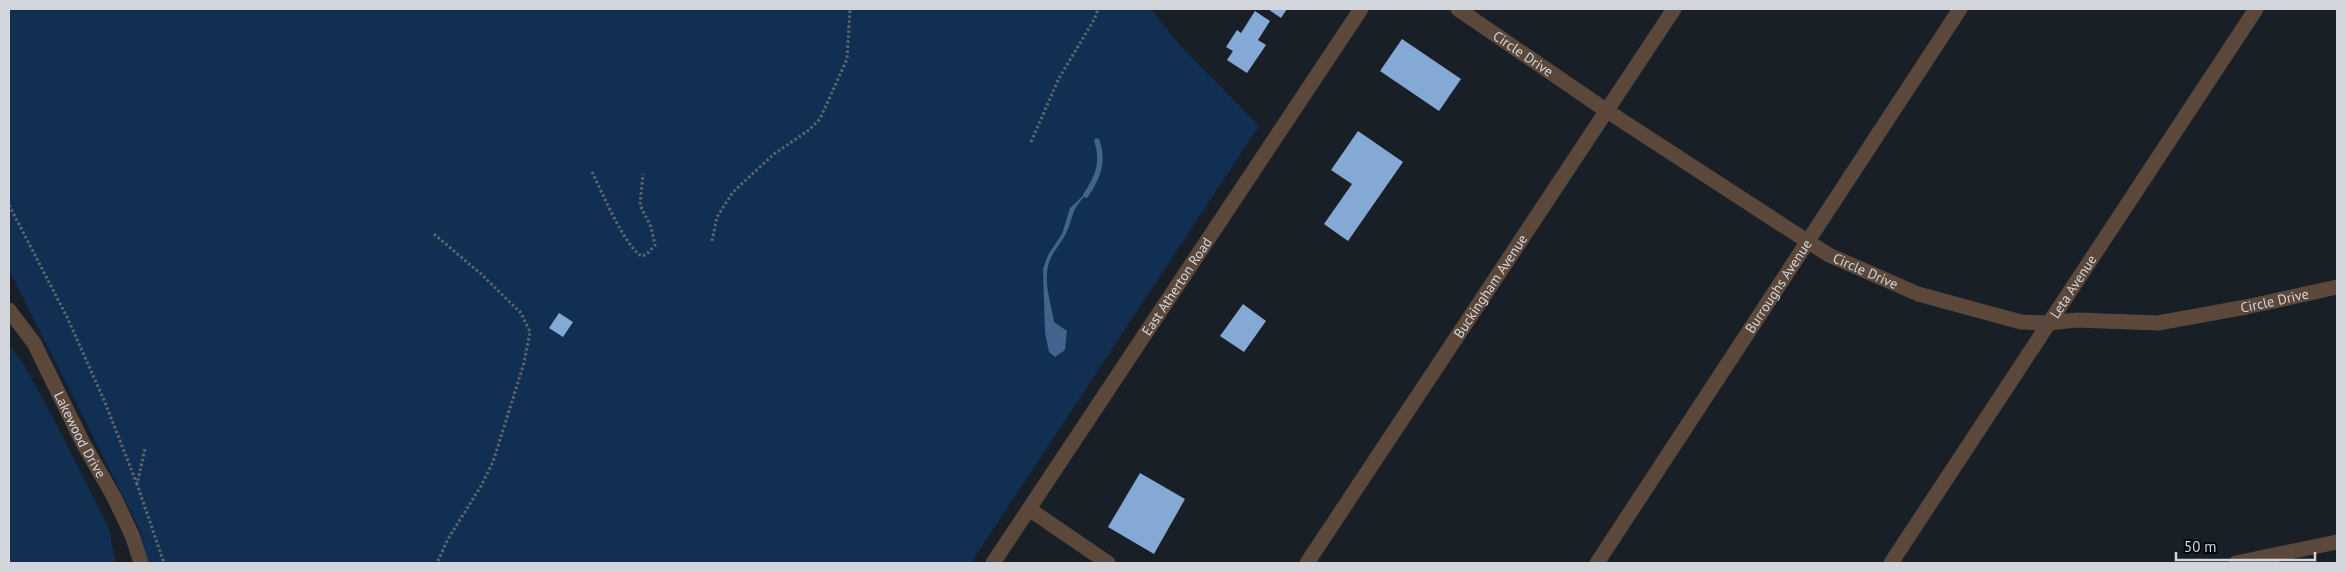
<svg xmlns="http://www.w3.org/2000/svg" width="2346" height="572" font-family="'PT Sans',sans-serif">
  <style>
    .green { fill: #102f53 }
    .water { fill: #42638b }
    .lines { fill: none; stroke-linecap: round; stroke-linejoin: round }
    .stream { stroke: #42638b; stroke-width: 5.5 }
    .building { fill: #85a9d5 }
    .path { stroke: #5f656c; stroke-width: 3; stroke-dasharray: 2.5 2.5; stroke-linecap: butt }
    .minor { stroke: #5c483b; stroke-width: 15 }
    .tertiary { stroke: #5c483b; stroke-width: 15 }
    .labels { text-anchor: middle; dominant-baseline: central; stroke-width: 5; stroke-linejoin: round; paint-order: stroke }
    .street-label { font-size: 14px; fill: #d2d6dc; stroke: #06090c }
  </style>
  <rect width="100%" height="100%" fill="#181f27"/>
  <g class="green">
    <path d="M9 9H1151L1179 44 1259 126 971 563H148L139 528 9 270Z"/>
    <path d="M9 345 22 362 46 404 108 526 116 563H9Z"/>
  </g>
  <path class="water" d="M1084 195H1086C1070 211 1075 215 1066 233 1062 242 1054 250 1050 260 1042 279 1051 302 1054 322L1067 331 1065 350 1055 357 1049 352 1045 333 1043 269 1048 255 1062 234 1070 208Z"/>
  <g class="lines">
    <path class="stream" d="M1086 195C1098 177 1104 162 1097 141"/>
  </g>
  <g class="building">
    <path d="M1268 9H1287L1281 18Z"/>
    <path d="M1255 11 1270 21 1258 40 1266 45 1247 73 1227 60 1233 51 1226 47 1237 30 1241 33Z"/>
    <path d="M1402 39 1461 79 1439 111 1380 71Z"/>
    <path d="M1358 131 1403 162 1348 241 1324 224 1352 184 1331 170Z"/>
    <path d="M1243 304 1266 321 1244 352 1220 336Z"/>
    <path d="M559 313 573 322 563 337 549 328Z"/>
    <path d="M1140 473 1185 499 1154 554 1108 527Z"/>
  </g>
  <g class="lines">
    <g class="path">
      <path d="M1031 142 1059 78 1094 20 1098 9"/>
      <path d="M592 172C603 194 623 243 641 256L646 255 655 245 651 227 640 205 643 174"/>
      <path d="M9 205 67 317 104 400 137 484"/>
      <path d="M434 234 481 274 521 313 530 332 524 363 493 462 481 486 448 539 437 563"/>
      <path d="M712 241 717 217 733 192 774 154 809 130 820 119 847 59 850 9"/>
      <path d="M145 449 137 484 164 563"/>
    </g>
    <g class="minor">
      <path id="s1" d="M1458 9 1607 111 1807 241 1829 255 1918 294 2021 322 2049 323 2076 320 2158 323 2246 307 2337 287"/>
      <path id="s2" d="M9 310 34 343 83 443 114 497 132 535 141 563"/>
      <path d="M1029 509 1108 563"/>
      <path id="s3" d="M1307 563 1674 9"/>
      <path id="s4" d="M1597 563 1960 9"/>
      <path id="s5" d="M1891 563 2256 9"/>
      <path d="M2236 563 2337 542"/>
    </g>
    <path class="tertiary" id="s6" d="M993 563 1361 9"/>
  </g>
  <g class="labels">
    <g class="street-label">
      <text stroke="none"><textPath href="#s1" startOffset="79">Circle Drive</textPath></text>
      <text stroke="none"><textPath href="#s1" startOffset="485">Circle Drive</textPath></text>
      <text stroke="none"><textPath href="#s4" startOffset="331">Burroughs Avenue</textPath></text>
      <text stroke="none"><textPath href="#s6" startOffset="332">East Atherton Road</textPath></text>
      <text stroke="none"><textPath href="#s3" startOffset="332">Buckingham Avenue</textPath></text>
      <text stroke="none"><textPath href="#s5" startOffset="331">Leta Avenue</textPath></text>
      <text stroke="none"><textPath href="#s1" startOffset="905">Circle Drive</textPath></text>
      <text stroke="none"><textPath href="#s2" startOffset="144">Lakewood Drive</textPath></text>
    </g>
  </g>
  <rect width="2346" height="572" fill="none" stroke="#d2d6dc" stroke-width="20"/>
  <path d="M2176 552v8h139v-8" fill="none" stroke="#d2d6dc" stroke-width="2.5"/>
  <text x="2184" y="552" font-size="15" fill="#d2d6dc" stroke="#06090c" stroke-width="4" paint-order="stroke">50 m</text>
</svg>
